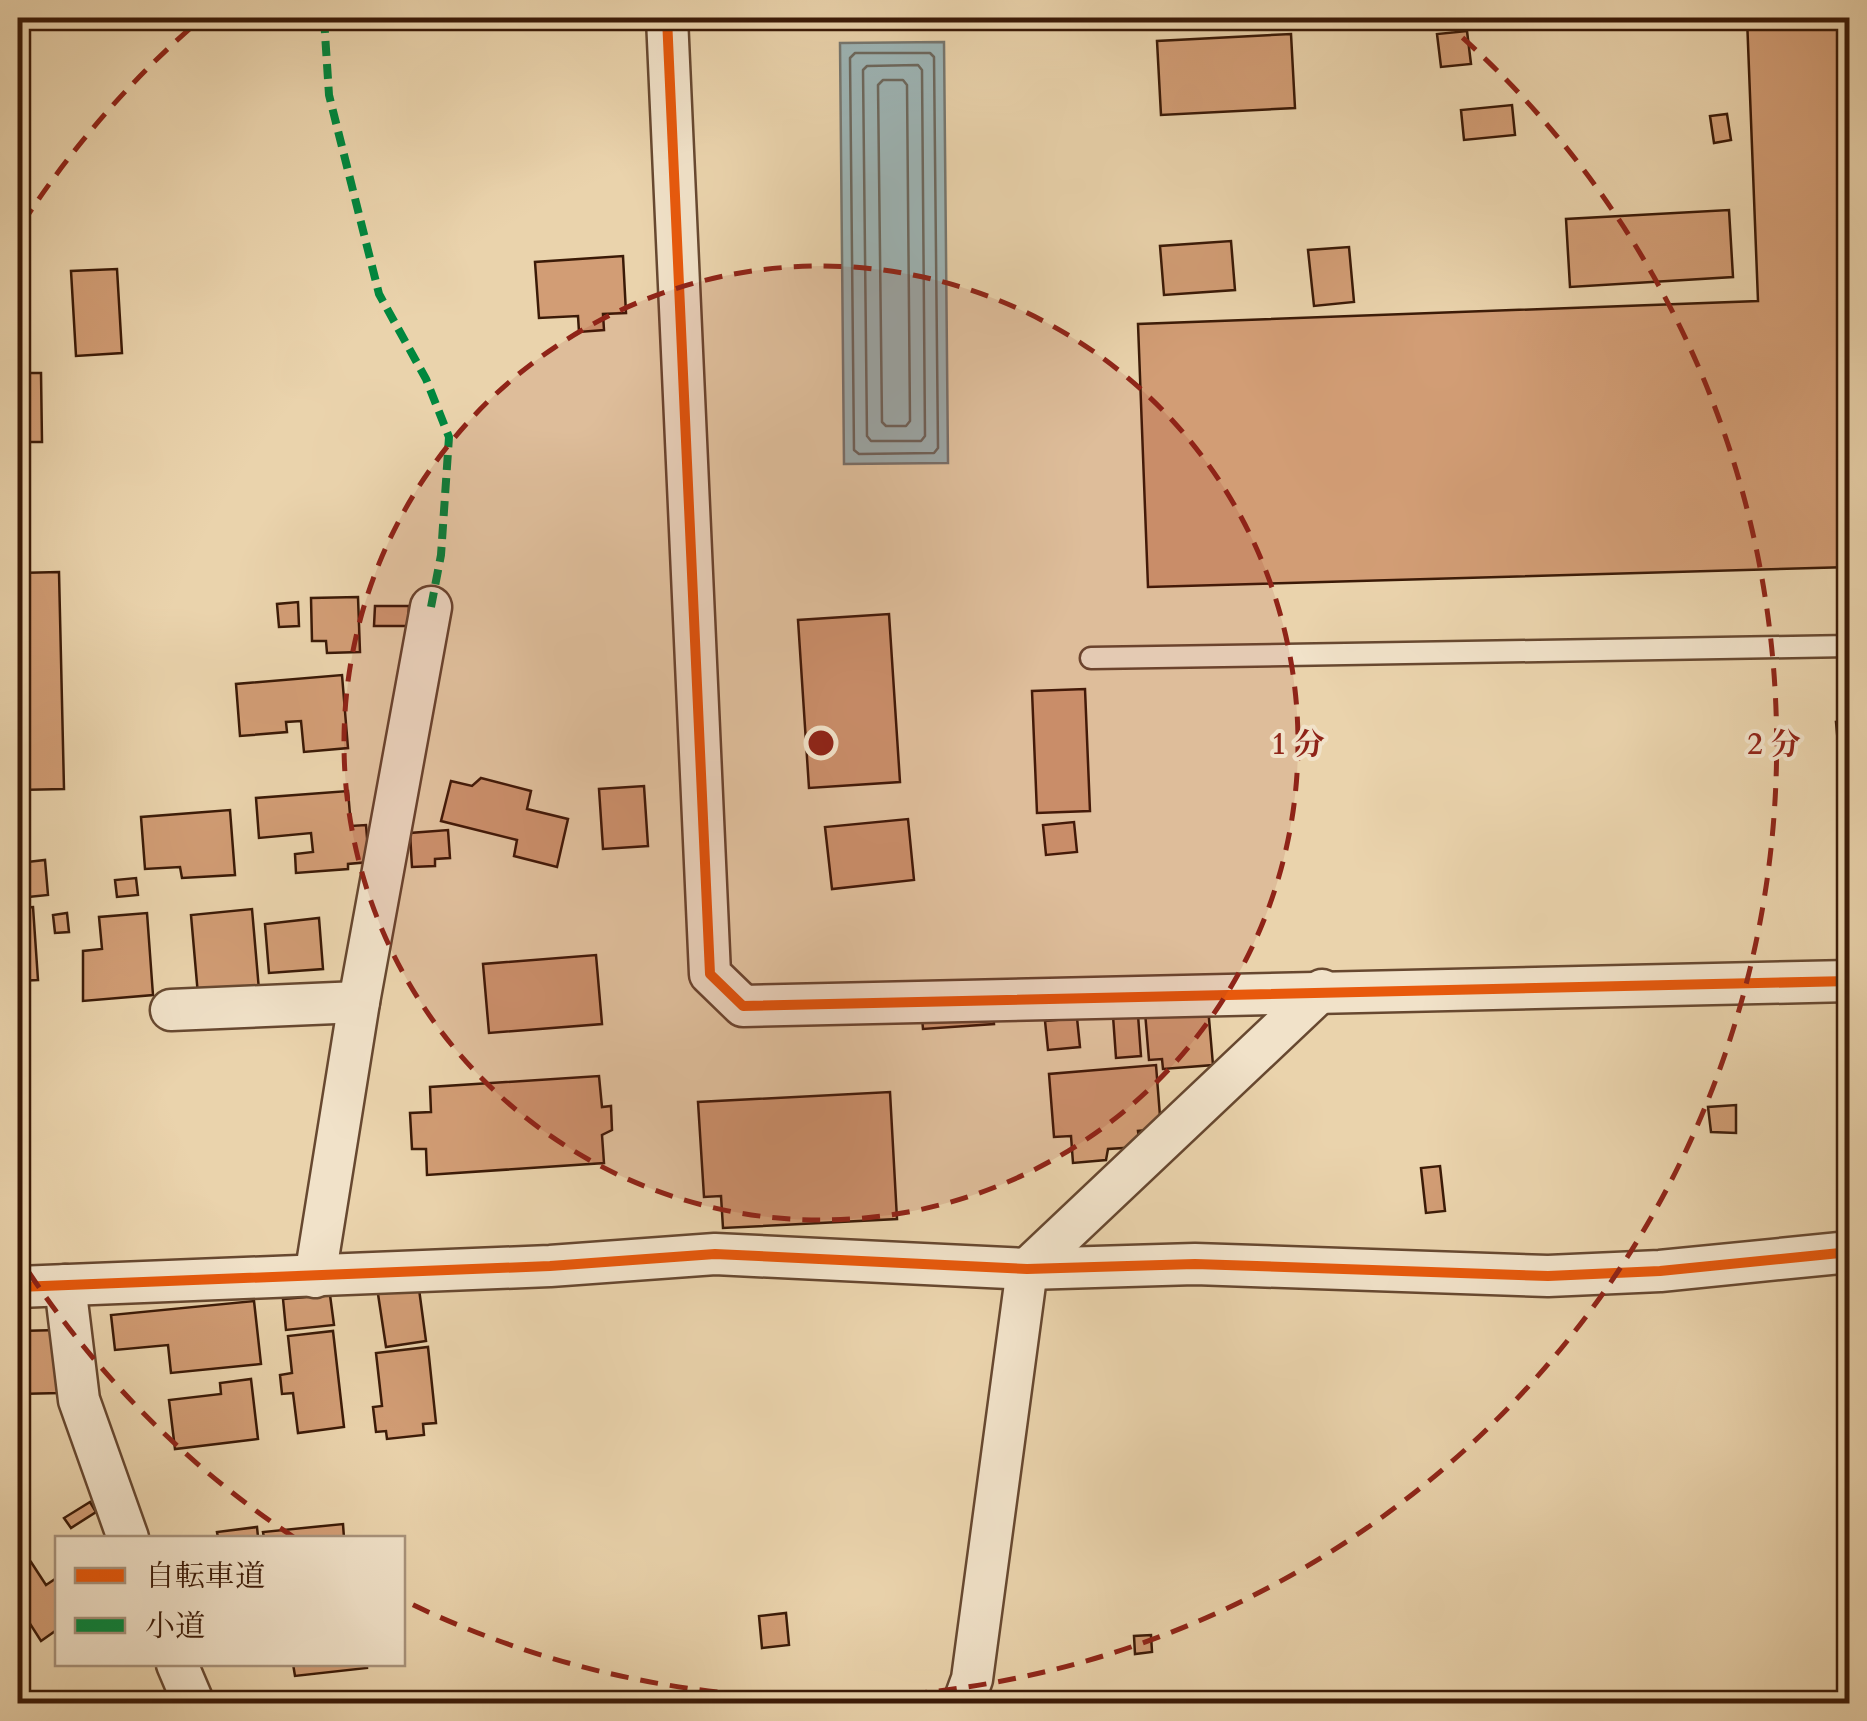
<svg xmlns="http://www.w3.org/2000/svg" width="1867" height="1721" font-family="Cardo,'Noto Serif JP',serif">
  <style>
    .water { fill: #9db5b6; stroke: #767770; stroke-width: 2.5 }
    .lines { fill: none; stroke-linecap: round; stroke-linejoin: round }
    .shore { stroke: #6c685e; stroke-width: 2.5 }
    .building { fill: #d29d75; stroke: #3b1a07; stroke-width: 2.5 }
    .service-casing { stroke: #674830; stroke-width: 25 }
    .minor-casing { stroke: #674830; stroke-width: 45 }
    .service { stroke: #f1e2c9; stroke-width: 20 }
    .minor { stroke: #f1e2c9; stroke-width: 40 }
    .quiet { stroke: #00873e; stroke-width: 8; stroke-dasharray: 15 8; stroke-linecap: butt }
    .cycleway-casing { stroke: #f1e2c9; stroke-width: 16 }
    .cycleway { stroke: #e8590c; stroke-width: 10 }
    .ring { fill: none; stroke: #8f2418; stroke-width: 5; stroke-dasharray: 18 12 }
    .centre { fill: #8f2418; stroke: #f1e2c9; stroke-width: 5 }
    .ring-label { font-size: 30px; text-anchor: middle; font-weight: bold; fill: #8f2418; stroke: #f1e2c9; stroke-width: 8; stroke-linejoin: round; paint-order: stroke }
  </style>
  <rect width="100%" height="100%" fill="#ead3ac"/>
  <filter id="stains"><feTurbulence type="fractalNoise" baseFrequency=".002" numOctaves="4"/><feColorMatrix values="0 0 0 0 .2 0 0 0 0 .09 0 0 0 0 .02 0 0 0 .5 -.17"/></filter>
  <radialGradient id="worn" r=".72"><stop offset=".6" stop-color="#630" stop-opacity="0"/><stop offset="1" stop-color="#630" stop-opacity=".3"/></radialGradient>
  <path class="water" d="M944 42 948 463 844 464 840 43Z"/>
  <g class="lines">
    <g class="shore">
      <path d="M855 53H930L934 57 938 448 934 453 859 454 854 450 850 58Z"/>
      <path d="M918 65 922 70 925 436 921 441H871L867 436 863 70 867 66Z"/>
      <path d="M883 80H903L907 85 910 421 906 426H886L882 422 878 85Z"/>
    </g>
  </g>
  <g class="building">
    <path d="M1747 18H1850V567L1148 587 1138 324 1758 301Z"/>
    <path d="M1467 31 1471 64 1441 67 1437 34Z"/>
    <path d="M1291 34 1295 108 1161 115 1157 41Z"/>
    <path d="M1512 105 1515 135 1464 140 1461 110Z"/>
    <path d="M1727 114 1731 140 1714 143 1710 116Z"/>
    <path d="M1729 210 1733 277 1570 287 1566 219Z"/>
    <path d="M1231 241 1235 290 1164 295 1160 246Z"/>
    <path d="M1349 247 1354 302 1314 306 1308 250Z"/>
    <path d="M623 256 626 313 603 314 604 330 579 332 578 316 539 318 535 262Z"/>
    <path d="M117 269 122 353 76 356 71 271Z"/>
    <path d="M18 373H41L42 442H18Z"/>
    <path d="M59 572 64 789 18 790V573Z"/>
    <path d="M358 597 360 652 327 653 326 641H312L311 598Z"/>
    <path d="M298 602 299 626 279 627 277 604Z"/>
    <path d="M375 606H409L408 626H374Z"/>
    <path d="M889 614 900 782 809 788 798 620Z"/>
    <path d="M342 675 348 748 304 752 301 721 286 722 287 732 240 736 236 684Z"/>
    <path d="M1085 689 1090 811 1037 813 1032 691Z"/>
    <path d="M1850 721V743L1838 744 1836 722Z"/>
    <path d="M481 778 531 791 527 809 568 819 557 867 514 856 517 840 441 821 451 781 472 786Z"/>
    <path d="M644 786 648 846 603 849 599 789Z"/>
    <path d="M348 791 351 826 366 825 369 862 348 864V869L296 873 295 854 313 852 311 833 259 838 256 798Z"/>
    <path d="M230 810 235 875 182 878 180 867 145 869 141 817Z"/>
    <path d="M908 819 914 880 832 889 825 827Z"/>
    <path d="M1074 822 1077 852 1046 855 1043 825Z"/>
    <path d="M448 830 450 858 435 859V866L412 867 410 833Z"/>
    <path d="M45 860 48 895 18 898V863Z"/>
    <path d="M136 878 138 895 117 897 115 880Z"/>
    <path d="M33 907 38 980 18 981V908Z"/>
    <path d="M252 909 259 990 198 995 191 915Z"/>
    <path d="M67 913 69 932 55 933 53 915Z"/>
    <path d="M147 913 153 995 83 1001V951L102 949 99 917Z"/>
    <path d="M319 918 323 969 269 973 265 924Z"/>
    <path d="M596 955 602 1024 489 1033 483 964Z"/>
    <path d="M1208 1007 1213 1065 1163 1069 1162 1059 1149 1060 1145 1012Z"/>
    <path d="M993 1012 994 1024 923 1029 922 1017Z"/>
    <path d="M1138 1015 1141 1056 1116 1058 1113 1016Z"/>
    <path d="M1077 1018 1080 1047 1048 1050 1045 1021Z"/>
    <path d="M1156 1065 1161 1129 1138 1131 1140 1147 1108 1149 1106 1160 1073 1163 1071 1136 1054 1137 1049 1074Z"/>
    <path d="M599 1076 602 1107 611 1106 612 1130 602 1135 604 1163 427 1175 426 1149H412L410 1113 431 1112 430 1087Z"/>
    <path d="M890 1092 897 1219 723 1228 721 1196 704 1197 698 1102Z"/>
    <path d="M1736 1105V1133L1711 1132 1708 1107Z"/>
    <path d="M1440 1166 1445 1211 1426 1213 1421 1168Z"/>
    <path d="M419 1289 426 1341 386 1347 378 1294Z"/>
    <path d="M330 1295 334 1325 286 1330 283 1299Z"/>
    <path d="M254 1301 261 1364 171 1373 168 1345 115 1350 111 1315Z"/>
    <path d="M59 1330 60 1393 18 1394V1331Z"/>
    <path d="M333 1331 344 1427 298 1433 293 1393 282 1394 280 1375 292 1373 288 1336Z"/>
    <path d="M428 1347 436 1423 423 1424 424 1435 387 1439 386 1431 376 1432 373 1407 382 1406 376 1353Z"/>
    <path d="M251 1379 258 1439 175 1449 169 1400 221 1394 220 1383Z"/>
    <path d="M90 1502 96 1512 71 1528 64 1518Z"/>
    <path d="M343 1524 344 1538H264L263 1532Z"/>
    <path d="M257 1527 258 1537 218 1538 217 1532Z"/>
    <path d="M31 1562 46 1585 58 1577V1629L41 1641 18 1605V1570Z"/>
    <path d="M786 1613 789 1645 762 1648 759 1616Z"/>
    <path d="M1151 1635 1152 1652 1135 1654 1134 1636Z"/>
    <path d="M293 1664H367V1668L295 1676Z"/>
  </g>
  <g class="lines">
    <g class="service-casing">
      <path id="service" d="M1091 658 1850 646"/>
    </g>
    <g class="minor-casing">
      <g id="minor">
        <path d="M667 18 710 974 743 1006 1850 981"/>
        <path d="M171 1010 359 1002"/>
        <path d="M315 1277 359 1002 431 607"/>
        <path d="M65 1285 79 1400 128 1538"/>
        <path d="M18 1287 550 1266 715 1254 1027 1269 1195 1264 1548 1276 1660 1271 1850 1252"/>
        <path d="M177 1664 194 1704"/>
        <path d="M963 1704 972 1679 1027 1269 1322 990"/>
      </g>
    </g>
    <use href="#service" class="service"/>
    <use href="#minor" class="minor"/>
    <path class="quiet" d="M324 18 329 95 379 294 426 379 449 437 441 555 431 607"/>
    <g class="cycleway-casing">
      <g id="cycleway">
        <path d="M667 18 710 974 743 1006 1850 981"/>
        <path d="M18 1287 550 1266 715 1254 1027 1269 1195 1264 1548 1276 1660 1271 1850 1252"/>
      </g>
    </g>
    <use href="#cycleway" class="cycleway"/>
  </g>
  <circle cx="821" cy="743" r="477" fill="#8f2418" fill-opacity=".12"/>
  <g class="ring">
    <circle cx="821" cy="743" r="477"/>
    <path d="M295 1538A953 953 0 0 1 22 1262M22 224A953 953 0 0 1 202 18M1440 18A953 953 0 0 1 403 1600"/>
  </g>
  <circle cx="821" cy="743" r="15" class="centre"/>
  <g class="ring-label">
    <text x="1298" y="754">1 分</text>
    <text x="1774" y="754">2 分</text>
  </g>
  <rect width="1867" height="1721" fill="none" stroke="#ead3ac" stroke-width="60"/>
  <rect x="20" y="20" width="1827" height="1681" fill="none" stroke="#3b1a07" stroke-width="5"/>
  <rect x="30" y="30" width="1807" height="1661" fill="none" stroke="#3b1a07" stroke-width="2.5"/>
  <rect x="55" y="1536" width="350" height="130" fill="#f1e2c9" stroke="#a8927b" stroke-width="2.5"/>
  <rect x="75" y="1568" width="50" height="15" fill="#e8590c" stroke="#a8927b" stroke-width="2.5"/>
  <text x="145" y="1586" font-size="30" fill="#3b1a07">自転車道</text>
  <rect x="75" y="1618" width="50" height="15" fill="#00873e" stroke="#a8927b" stroke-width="2.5"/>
  <text x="145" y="1636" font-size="30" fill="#3b1a07">小道</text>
  <rect width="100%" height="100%" filter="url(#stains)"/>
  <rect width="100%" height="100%" fill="url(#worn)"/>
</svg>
